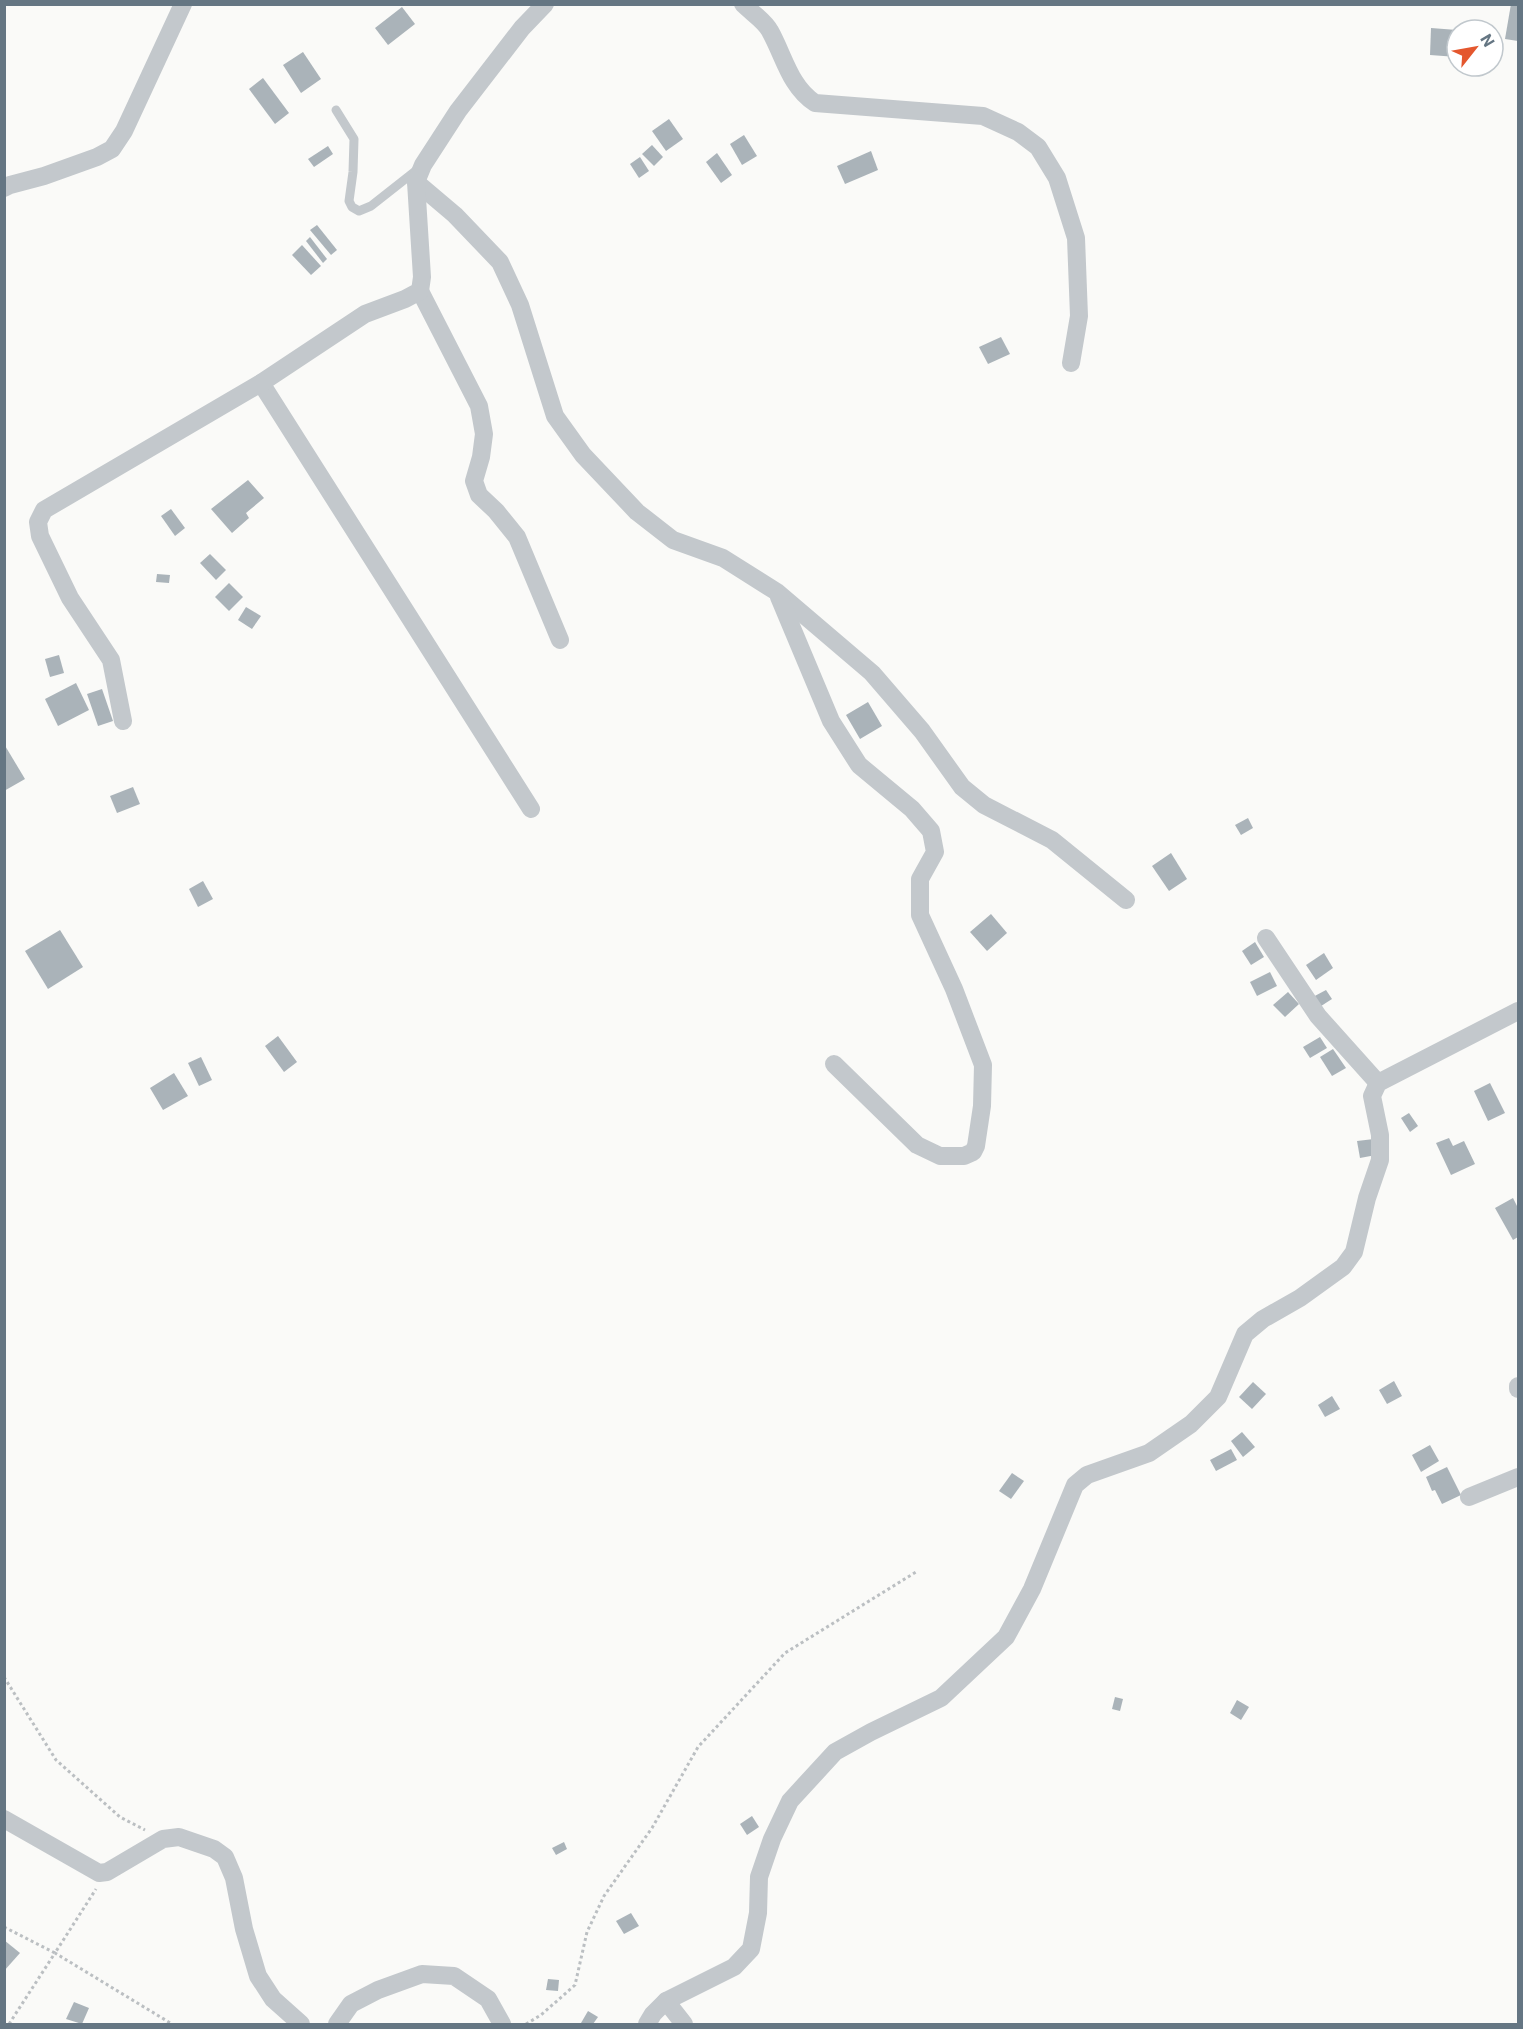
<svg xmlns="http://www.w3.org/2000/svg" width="1523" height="2029" font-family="Roboto,sans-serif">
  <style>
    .building { fill: #aab3b9 }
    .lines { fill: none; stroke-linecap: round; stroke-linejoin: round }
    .path { stroke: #bbbfc2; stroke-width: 3; stroke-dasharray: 3 3; stroke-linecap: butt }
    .service { stroke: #c3c8cc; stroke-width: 9 }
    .minor { stroke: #c3c8cc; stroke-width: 18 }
  </style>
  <rect width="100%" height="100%" fill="#fafaf8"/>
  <g class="building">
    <path d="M1511 4H1518V41L1505 39Z"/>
    <path d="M402 7 415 24 388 45 375 28Z"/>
    <path d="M1431 28 1457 30V57L1430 55Z"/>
    <path d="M303 52 321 79 301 93 283 65Z"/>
    <path d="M263 78 289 113 275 124 249 89Z"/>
    <path d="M669 119 683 139 666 151 652 131Z"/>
    <path d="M744 135 757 156 742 165 730 144Z"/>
    <path d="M652 145 663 157 654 166 642 154Z"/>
    <path d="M328 146 333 154 314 167 308 159Z"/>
    <path d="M871 151 878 170 845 184 837 166Z"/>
    <path d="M717 153 732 175 721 183 706 162Z"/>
    <path d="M640 157 649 171 639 178 630 164Z"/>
    <path d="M317 225 337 250 331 255 310 230Z"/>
    <path d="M310 237 327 259 323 263 306 241Z"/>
    <path d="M302 245 321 266 311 275 292 255Z"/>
    <path d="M1001 337 1010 354 988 364 979 347Z"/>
    <path d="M248 480 264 498 246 513 249 518 232 533 211 509Z"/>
    <path d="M171 509 185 528 175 536 161 516Z"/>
    <path d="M210 554 226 570 216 580 200 563Z"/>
    <path d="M157 574 170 575 169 583 156 582Z"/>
    <path d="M229 583 243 597 229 611 215 597Z"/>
    <path d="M246 607 261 616 252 629 238 620Z"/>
    <path d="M59 655 64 673 50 677 45 659Z"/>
    <path d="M76 683 89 710 58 726 45 699Z"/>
    <path d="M102 689 113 721 98 726 87 694Z"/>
    <path d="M868 702 882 726 860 739 846 715Z"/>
    <path d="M4 744 25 779 4 791Z"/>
    <path d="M133 787 140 804 117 813 110 796Z"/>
    <path d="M1248 818 1253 828 1241 835 1235 825Z"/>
    <path d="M1171 853 1187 879 1169 891 1152 866Z"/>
    <path d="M203 881 213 899 198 907 189 889Z"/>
    <path d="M991 914 1007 933 987 951 970 932Z"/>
    <path d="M60 930 83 967 48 989 25 951Z"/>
    <path d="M1255 942 1264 957 1251 965 1242 951Z"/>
    <path d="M1324 953 1333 968 1316 980 1306 965Z"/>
    <path d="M1270 972 1277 986 1257 996 1250 982Z"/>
    <path d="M1326 990 1332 999 1318 1008 1311 998Z"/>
    <path d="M1288 992 1299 1004 1285 1017 1273 1005Z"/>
    <path d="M278 1036 297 1062 284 1072 265 1046Z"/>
    <path d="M1320 1037 1327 1048 1310 1058 1303 1047Z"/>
    <path d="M1333 1049 1346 1068 1332 1076 1320 1057Z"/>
    <path d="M201 1057 212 1080 199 1086 188 1063Z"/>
    <path d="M174 1073 188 1096 163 1110 150 1088Z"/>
    <path d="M1490 1083 1505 1113 1488 1121 1474 1091Z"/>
    <path d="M1409 1113 1418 1126 1410 1132 1401 1118Z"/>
    <path d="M1449 1138 1453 1146 1464 1141 1475 1164 1451 1175 1436 1143Z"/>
    <path d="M1374 1139 1376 1155 1360 1158 1357 1141Z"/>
    <path d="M1513 1198 1518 1208V1237L1513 1240 1495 1208Z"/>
    <path d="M1394 1381 1402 1396 1387 1404 1379 1390Z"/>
    <path d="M1253 1382 1266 1394 1252 1409 1239 1397Z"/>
    <path d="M1332 1396 1340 1409 1325 1417 1318 1405Z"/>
    <path d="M1242 1432 1255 1447 1243 1457 1231 1441Z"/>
    <path d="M1430 1445 1439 1461 1421 1472 1412 1455Z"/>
    <path d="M1231 1449 1237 1460 1216 1471 1210 1460Z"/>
    <path d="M1447 1467 1461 1495 1442 1504 1435 1490 1432 1491 1426 1477Z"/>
    <path d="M1012 1473 1024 1481 1011 1499 999 1491Z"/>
    <path d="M1115 1697 1123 1699 1120 1711 1112 1709Z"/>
    <path d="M1237 1700 1249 1707 1241 1720 1230 1713Z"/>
    <path d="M752 1816 759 1827 747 1835 740 1824Z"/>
    <path d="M564 1842 567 1849 556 1855 552 1848Z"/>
    <path d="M631 1913 639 1926 624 1934 616 1921Z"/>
    <path d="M4 1940 20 1953 4 1971Z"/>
    <path d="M548 1979 559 1980 558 1991 546 1990Z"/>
    <path d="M74 2002 89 2008 82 2024 66 2019Z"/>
    <path d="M588 2011 598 2017 593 2024H583L581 2023Z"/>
  </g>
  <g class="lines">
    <g class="path">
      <path d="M4 1677 56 1760 120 1817 145 1830"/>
      <path d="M4 1927 55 1953 96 1889"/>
      <path d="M9 2024 55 1953 172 2024"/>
      <path d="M526 2024 541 2015 575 1985 587 1932 604 1896 652 1828 698 1747 785 1653 916 1572"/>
    </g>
    <path class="service" d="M336 110 354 139 353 172 349 201 352 207 359 211 371 206 418 169"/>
    <g class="minor">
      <path d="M743 4C752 13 765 21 770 31 784 56 790 87 815 103L983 116 1018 132 1038 147 1057 178 1076 238 1079 316 1071 363"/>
      <path d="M416 182 455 215 500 262 520 305 555 416 583 455 637 512 673 540 723 558 777 592 872 673 922 731 962 787 984 805 1052 840 1126 900"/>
      <path d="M4 188 10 185 44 176 97 157 112 149 124 131 183 4"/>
      <path d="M420 291 479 406 484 434 481 457 474 481 479 495 496 511 517 537 560 640"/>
      <path d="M261 383 531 809"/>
      <path d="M779 597 831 721 859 765 912 809 931 831 935 852 920 879V915L954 989 983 1065 982 1106 976 1146 973 1152 964 1156H940L917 1145 834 1064"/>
      <path d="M123 721 111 660 70 598 40 536 38 522 44 510 261 383 365 314 405 299 420 291 422 277 416 182 423 165 458 111 522 28 545 4"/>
      <path d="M1266 938 1318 1016 1378 1083"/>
      <path d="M1518 1386V1389"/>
      <path d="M1469 1497 1518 1477"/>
      <path d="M4 1819 99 1873 107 1872 163 1839 179 1837 214 1849 225 1857 234 1878 244 1929 258 1976 273 1999 301 2024"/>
      <path d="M666 2001 684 2024"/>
      <path d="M337 2024 351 2004 378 1990 422 1974 454 1976 488 1999 502 2024"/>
      <path d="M647 2024 653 2014 666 2001 734 1967 751 1949 758 1913 759 1877 772 1839 790 1801 835 1752 871 1732 941 1698 1006 1637 1032 1589 1075 1485 1087 1475 1149 1453 1191 1424 1218 1397 1245 1334 1263 1319 1300 1298 1343 1267 1354 1252 1367 1198 1380 1160V1135L1372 1096 1378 1083 1518 1011"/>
    </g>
  </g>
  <rect width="1523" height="2029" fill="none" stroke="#657683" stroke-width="12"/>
  <g transform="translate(1475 48) rotate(59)"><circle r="28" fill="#ffffff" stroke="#c1c8cd" stroke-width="1.5"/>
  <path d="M0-4.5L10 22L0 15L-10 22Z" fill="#e4572e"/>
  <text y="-9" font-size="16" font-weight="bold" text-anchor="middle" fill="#657683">N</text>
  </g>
</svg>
